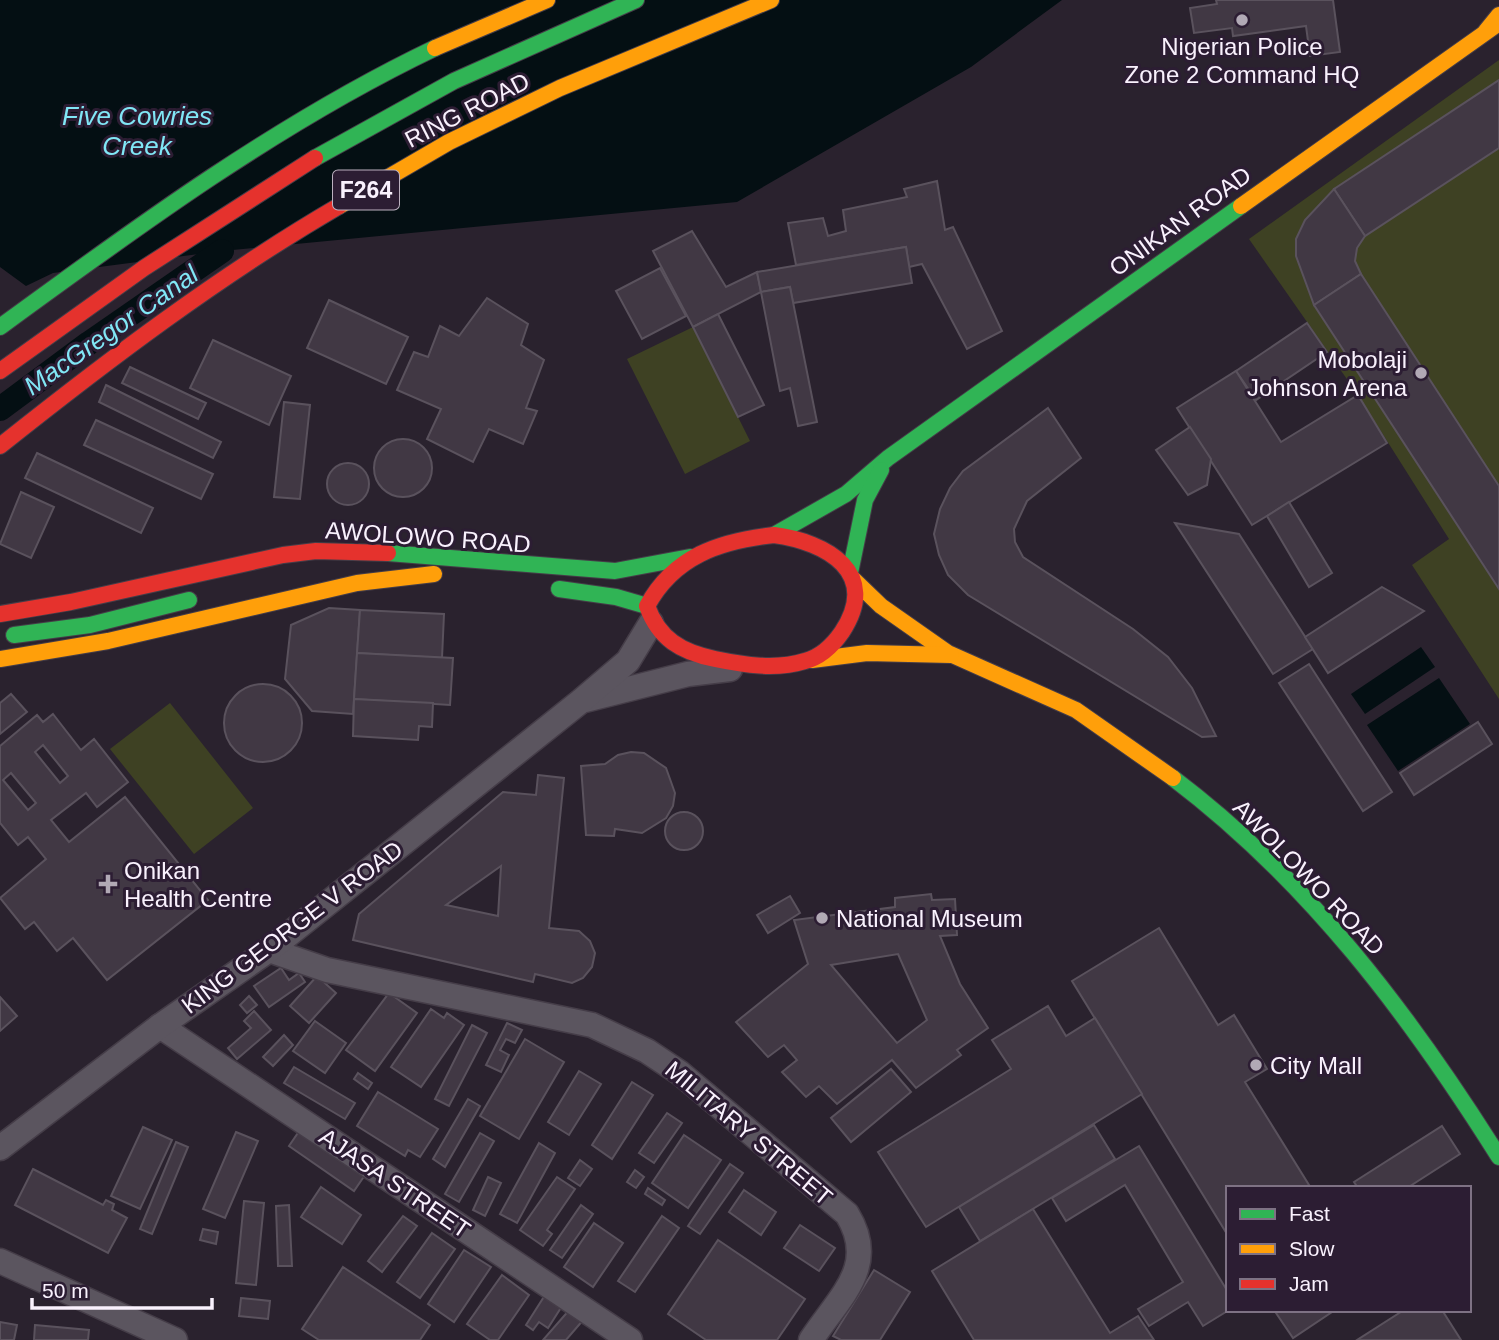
<svg xmlns="http://www.w3.org/2000/svg" width="1499" height="1340" font-family="Helvetica,sans-serif">
  <style>
    .green { fill: #3e4123 }
    .water { fill: #040f13 }
    .lines { fill: none; stroke-linecap: round; stroke-linejoin: round }
    .canal { stroke: #040f13; stroke-width: 24 }
    .building { fill: #413844; stroke: #5a525d; stroke-width: 2; fill-rule: evenodd }
    .street-casing { stroke: #453d48; stroke-width: 27 }
    .fast-casing { stroke: #453d48; stroke-width: 18 }
    .slow-casing { stroke: #453d48; stroke-width: 18 }
    .jam-casing { stroke: #453d48; stroke-width: 18 }
    .street { stroke: #5b555f; stroke-width: 24 }
    .fast { stroke: #30b455; stroke-width: 16 }
    .slow { stroke: #ff9f0a; stroke-width: 16 }
    .jam { stroke: #e5322d; stroke-width: 16 }
    .poi-dot { fill: #b1a9b5; stroke: #2c1d33; stroke-width: 2.5 }
    .labels { text-anchor: middle; dominant-baseline: central; stroke-width: 6; stroke-linejoin: round; paint-order: stroke }
    .shield { fill: #2c1d33; stroke: #bcb1c0; stroke-width: 2 }
    .shield-label { font-size: 23px; font-weight: bold; fill: #f9f1fd }
    .poi-label { font-size: 24px; fill: #f9f1fd; stroke: #2c1d33; text-anchor: start }
    .street-label { font-size: 24px; fill: #f9f1fd; stroke: #2c1d33 }
    .water-label { font-size: 26px; font-style: italic; fill: #81e7f6; stroke: #2c1d33 }
  </style>
  <rect width="100%" height="100%" fill="#2a222e"/>
  <g class="green">
    <path d="M1499 60V699L1412 565 1449 539 1358 395 1249 239Z"/>
    <path d="M693 327 750 441 685 474 627 359Z"/>
    <path d="M170 703 253 808 194 854 110 749Z"/>
  </g>
  <g class="water">
    <path d="M0 0H1062L971 67 737 202 222 251 53 273 26 286 0 267Z"/>
    <path d="M1421 647 1435 667 1365 714 1351 694Z"/>
    <path d="M1439 678 1470 724 1398 771 1367 725Z"/>
  </g>
  <g class="lines">
    <path class="canal" d="M0 409 89 343 222 251"/>
  </g>
  <g class="building">
    <path d="M1216 0H1333L1340 52 1310 56 1306 26 1233 36 1232 28 1194 33 1190 8 1217 4Z"/>
    <path d="M1499 80V148L1365 236 1334 189Z"/>
    <path d="M937 181 945 230 953 227 1002 331 967 349 922 264 909 267 906 247 796 265 788 223 823 218 828 236 846 231 843 210 907 197 904 189Z"/>
    <path d="M1334 189 1365 236 1357 248 1355 261 1361 274 1314 305 1296 256V239L1305 220Z"/>
    <path d="M692 231 726 287 757 272 761 292 693 327 653 251Z"/>
    <path d="M906 247 912 283 793 303 790 287 761 292 757 272Z"/>
    <path d="M660 268 686 316 642 339 616 291Z"/>
    <path d="M1361 274 1499 486V589L1314 305Z"/>
    <path d="M790 287 817 422 798 426 790 388 780 391 761 292Z"/>
    <path d="M487 298 528 324 521 345 544 360 526 408 537 411 523 444 489 429 473 462 427 439 441 409 397 390 414 352 428 357 440 326 459 336Z"/>
    <path d="M329 300 408 337 386 384 307 348Z"/>
    <path d="M718 314 764 405 738 417 693 327Z"/>
    <path d="M1307 323 1327 352 1256 400 1236 371Z"/>
    <path d="M213 340 291 376 269 425 190 388Z"/>
    <path d="M130 367 206 403 198 419 122 383Z"/>
    <path d="M1236 371 1281 442 1358 395 1387 443 1252 525 1177 408Z"/>
    <path d="M106 385 221 442 213 458 99 402Z"/>
    <path d="M284 402 310 405 300 499 274 497Z"/>
    <path d="M1048 408 1081 458 1027 501 1014 529 1015 542 1023 557 1133 629 1168 657 1192 688 1216 736 1202 737 968 595 948 575 939 555 934 534 940 509 950 488 963 471Z"/>
    <path d="M96 420 213 474 201 499 84 445Z"/>
    <path d="M1190 427 1211 459 1207 485 1188 495 1156 450Z"/>
    <circle cx="403" cy="468" r="29"/>
    <path d="M37 453 153 508 141 533 25 478Z"/>
    <circle cx="348" cy="484" r="21"/>
    <path d="M21 492 54 507 31 558 0 544Z"/>
    <path d="M1289 502 1332 573 1309 587 1267 516Z"/>
    <path d="M1175 523 1239 534 1313 649 1273 674Z"/>
    <path d="M1382 587 1424 611 1328 673 1305 637Z"/>
    <path d="M329 608 360 610 353 714 312 711 285 679 291 625Z"/>
    <path d="M360 610 444 614 442 658 357 653Z"/>
    <path d="M357 653 453 658 450 705 354 699Z"/>
    <path d="M1309 664 1392 792 1363 811 1279 683Z"/>
    <circle cx="263" cy="723" r="39"/>
    <path d="M11 694 27 712 0 734V703Z"/>
    <path d="M354 699 433 703 432 727 419 726 418 740 353 736Z"/>
    <path d="M53 714 81 750 94 739 128 782 97 807 86 793 51 820 69 842 125 797 208 900 107 980 73 938 57 951 34 922 25 929 0 898 46 859 28 837 18 845 0 823V746L37 715 43 722ZM43 745 68 776 60 783 35 752ZM11 773 36 803 28 810 3 780Z"/>
    <path d="M1478 722 1492 744 1414 795 1400 773Z"/>
    <path d="M631 752 644 753 666 768 675 793 673 806 666 818 642 833 615 829 614 836 586 835 581 766 605 764 618 755Z"/>
    <path d="M538 775 564 778 549 928 579 931 590 941 595 953 592 967 583 978 572 983 535 974 533 982 353 940 359 914 503 792 536 795ZM501 866 498 916 446 905Z"/>
    <circle cx="684" cy="831" r="19"/>
    <path d="M931 894 932 900 955 899 957 935 940 936 960 984 988 1028 957 1050 961 1055 916 1088 892 1060 837 1104 819 1086 806 1097 782 1072 797 1060 784 1045 768 1057 736 1022 808 964 794 920 895 907V898ZM898 954 927 1020 897 1043 831 965Z"/>
    <path d="M790 896 800 913 768 933 757 915Z"/>
    <path d="M1159 928 1218 1025 1234 1015 1267 1069 1245 1082 1309 1185 1304 1188H1228L1227 1234 1072 981Z"/>
    <path d="M281 968 289 980 299 973 305 982 269 1007 254 986Z"/>
    <path d="M317 976 336 993 309 1023 290 1006Z"/>
    <path d="M389 993 417 1013 375 1071 346 1050Z"/>
    <path d="M249 996 257 1005 247 1013 240 1005Z"/>
    <path d="M0 997 17 1016 0 1031Z"/>
    <path d="M1048 1006 1066 1036 1095 1018 1142 1094 926 1227 878 1152 1011 1069 992 1040Z"/>
    <path d="M431 1009 444 1018 447 1013 464 1025 421 1087 391 1067Z"/>
    <path d="M254 1011 271 1030 237 1059 228 1048 251 1028 244 1021Z"/>
    <path d="M315 1021 346 1043 325 1073 293 1051Z"/>
    <path d="M507 1023 522 1030 515 1043 506 1039 500 1050 509 1055 501 1072 486 1065Z"/>
    <path d="M472 1025 487 1033 449 1106 435 1099Z"/>
    <path d="M284 1035 293 1045 273 1066 263 1057Z"/>
    <path d="M525 1039 564 1062 519 1139 480 1116Z"/>
    <path d="M294 1067 355 1103 345 1119 284 1083Z"/>
    <path d="M891 1069 911 1092 851 1142 831 1118Z"/>
    <path d="M579 1071 601 1084 569 1135 548 1122Z"/>
    <path d="M358 1073 372 1083 368 1089 354 1079Z"/>
    <path d="M632 1082 653 1095 612 1159 592 1145Z"/>
    <path d="M378 1092 438 1129 420 1157 408 1150 405 1156 357 1126Z"/>
    <path d="M468 1099 480 1106 445 1167 433 1159Z"/>
    <path d="M667 1113 682 1123 654 1163 639 1153Z"/>
    <path d="M1094 1125 1115 1159 980 1241 959 1207Z"/>
    <path d="M1442 1126 1460 1154 1407 1188H1358L1354 1182Z"/>
    <path d="M143 1127 172 1140 140 1209 111 1196Z"/>
    <path d="M302 1127 367 1172 354 1191 289 1146Z"/>
    <path d="M236 1132 258 1141 225 1218 203 1209Z"/>
    <path d="M480 1133 494 1141 459 1202 445 1194Z"/>
    <path d="M684 1135 721 1160 688 1208 652 1183Z"/>
    <path d="M176 1142 188 1147 152 1234 140 1229Z"/>
    <path d="M539 1143 555 1153 517 1223 500 1214Z"/>
    <path d="M1139 1146 1228 1292 1229 1310 1203 1326 1188 1302 1149 1326 1138 1309 1183 1282 1125 1185 1066 1221 1052 1198Z"/>
    <path d="M580 1160 592 1169 580 1186 568 1178Z"/>
    <path d="M730 1164 743 1173 700 1234 688 1226Z"/>
    <path d="M33 1169 103 1205 106 1200 114 1204 112 1210 127 1218 108 1253 15 1205Z"/>
    <path d="M635 1170 644 1177 636 1188 627 1182Z"/>
    <path d="M488 1177 501 1183 485 1216 473 1210Z"/>
    <path d="M557 1177 575 1189 547 1230 552 1234 543 1246 520 1230Z"/>
    <path d="M321 1187 361 1215 342 1244 301 1217Z"/>
    <path d="M648 1188 665 1200 662 1205 645 1194Z"/>
    <path d="M744 1190 776 1212 761 1235 729 1212Z"/>
    <path d="M244 1201 264 1203 256 1285 236 1283Z"/>
    <path d="M289 1205 292 1266H278L276 1206Z"/>
    <path d="M581 1205 593 1214 562 1258 550 1250Z"/>
    <path d="M1033 1209 1110 1333 1138 1316 1154 1340H974L932 1271Z"/>
    <path d="M403 1216 417 1226 382 1272 368 1261Z"/>
    <path d="M662 1216 679 1228 635 1292 618 1281Z"/>
    <path d="M594 1223 623 1243 593 1287 564 1267Z"/>
    <path d="M800 1225 835 1248 819 1271 784 1248Z"/>
    <path d="M203 1229 218 1232 216 1244 200 1240Z"/>
    <path d="M432 1233 455 1249 420 1298 397 1282Z"/>
    <path d="M718 1240 805 1299 777 1340H706L668 1314Z"/>
    <path d="M464 1250 491 1267 454 1322 428 1304Z"/>
    <path d="M343 1267 430 1325 420 1340H319L302 1329Z"/>
    <path d="M874 1270 910 1292 880 1340H841L833 1336Z"/>
    <path d="M502 1275 529 1295 498 1340H490L467 1324Z"/>
    <path d="M547 1292 564 1303 548 1328 539 1322 533 1330 526 1325Z"/>
    <path d="M241 1298 270 1301 268 1319 239 1316Z"/>
    <path d="M571 1308 584 1319 566 1340H543Z"/>
    <path d="M1274 1310H1335L1293 1338Z"/>
    <path d="M1404 1310H1442L1461 1340H1357Z"/>
    <path d="M0 1322 17 1325 14 1340H0Z"/>
    <path d="M35 1325 89 1330 88 1340H34Z"/>
  </g>
  <g class="lines">
    <g class="street-casing">
      <g id="street">
        <path d="M585 700 688 674 730 669"/>
        <path d="M269 950 327 970 592 1025 647 1051 680 1073 847 1214C879 1266 840 1296 811 1340"/>
        <path d="M160 1026 630 1340"/>
        <path d="M0 1148 160 1026 269 950 581 701 628 661 651 623"/>
        <path d="M0 1261 175 1340"/>
      </g>
    </g>
    <g class="fast-casing">
      <g id="fast">
        <path d="M315 158 454 81 636 0"/>
        <path d="M0 327C138 226 280 122 435 48"/>
        <path d="M774 535 846 494 888 458 1241 206"/>
        <path d="M388 553 615 571 690 557"/>
        <path d="M850 573 865 500 881 470"/>
        <path d="M559 589 616 597 647 606"/>
        <path d="M14 635 90 625 189 600"/>
        <path d="M1173 778C1309 881 1409 1014 1499 1157"/>
      </g>
    </g>
    <g class="slow-casing">
      <g id="slow">
        <path d="M1486 31 1499 15"/>
        <path d="M435 48 547 0"/>
        <path d="M339 206 449 142 560 88 771 0"/>
        <path d="M1241 206 1499 23"/>
        <path d="M854 580 881 606 948 653 1076 710 1173 778"/>
        <path d="M0 659 108 641 357 583 434 574"/>
        <path d="M812 660 867 653 951 655"/>
      </g>
    </g>
    <g class="jam-casing">
      <g id="jam">
        <path d="M0 371 144 268 315 158"/>
        <path d="M0 446C108 360 219 276 339 206"/>
        <path d="M774 535C827 542 881 573 842 632 833 645 821 657 805 661 776 670 744 665 715 659 681 652 659 639 647 606 674 556 720 541 774 535Z"/>
        <path d="M0 614 71 602 283 555 316 551 388 553"/>
      </g>
    </g>
    <use href="#street" class="street"/>
    <use href="#fast" class="fast"/>
    <use href="#slow" class="slow"/>
    <use href="#jam" class="jam"/>
  </g>
  <g class="poi-dot">
    <circle cx="1242" cy="20" r="7"/>
    <circle cx="1421" cy="373" r="7"/>
    <path d="M104.5 873.5h7v7h7v7h-7v7h-7v-7h-7v-7h7z"/>
    <circle cx="822" cy="918" r="7"/>
    <circle cx="1256" cy="1065" r="7"/>
  </g>
  <g class="labels">
    <rect class="shield" x="333" y="170.5" width="66" height="39" rx="5"/>
    <g class="shield-label">
      <text x="366" y="190">F264</text>
    </g>
    <g class="poi-label">
      <text x="1242" y="46" text-anchor="middle">Nigerian Police<tspan x="1242" dy="28">Zone 2 Command HQ</tspan></text>
      <text x="1407" y="359" text-anchor="end">Mobolaji<tspan x="1407" dy="28">Johnson Arena</tspan></text>
      <text x="124" y="870">Onikan<tspan x="124" dy="28">Health Centre</tspan></text>
      <text x="836" y="918">National Museum</text>
      <text x="1270" y="1065">City Mall</text>
    </g>
    <g class="street-label">
      <text transform="translate(467 110) rotate(-27)">RING ROAD</text>
      <text transform="translate(1180 221) rotate(-36)">ONIKAN ROAD</text>
      <text transform="translate(428 537) rotate(4)">AWOLOWO ROAD</text>
      <text transform="translate(1309 877) rotate(46)">AWOLOWO ROAD</text>
      <text transform="translate(292 927) rotate(-37)">KING GEORGE V ROAD</text>
      <text transform="translate(749 1133) rotate(40)">MILITARY STREET</text>
      <text transform="translate(395 1183) rotate(34)">AJASA STREET</text>
    </g>
    <g class="water-label">
      <text x="137" y="116">Five Cowries<tspan x="137" dy="30">Creek</tspan></text>
      <text transform="translate(111 330) rotate(-35)">MacGregor Canal</text>
    </g>
  </g>
  <rect x="1226" y="1186" width="245" height="126" fill="#2c1d33" stroke="#7e7284" stroke-width="2"/>
  <rect x="1240" y="1209" width="35" height="10" fill="#30b455" stroke="#7e7284" stroke-width="2"/>
  <text x="1289" y="1221" font-size="21" fill="#f9f1fd">Fast</text>
  <rect x="1240" y="1244" width="35" height="10" fill="#ff9f0a" stroke="#7e7284" stroke-width="2"/>
  <text x="1289" y="1256" font-size="21" fill="#f9f1fd">Slow</text>
  <rect x="1240" y="1279" width="35" height="10" fill="#e5322d" stroke="#7e7284" stroke-width="2"/>
  <text x="1289" y="1291" font-size="21" fill="#f9f1fd">Jam</text>
  <path d="M32 1298v10h180v-10" fill="none" stroke="#f9f1fd" stroke-width="3.5"/>
  <text x="42" y="1298" font-size="21" fill="#f9f1fd" stroke="#2c1d33" stroke-width="5" paint-order="stroke">50 m</text>
</svg>
